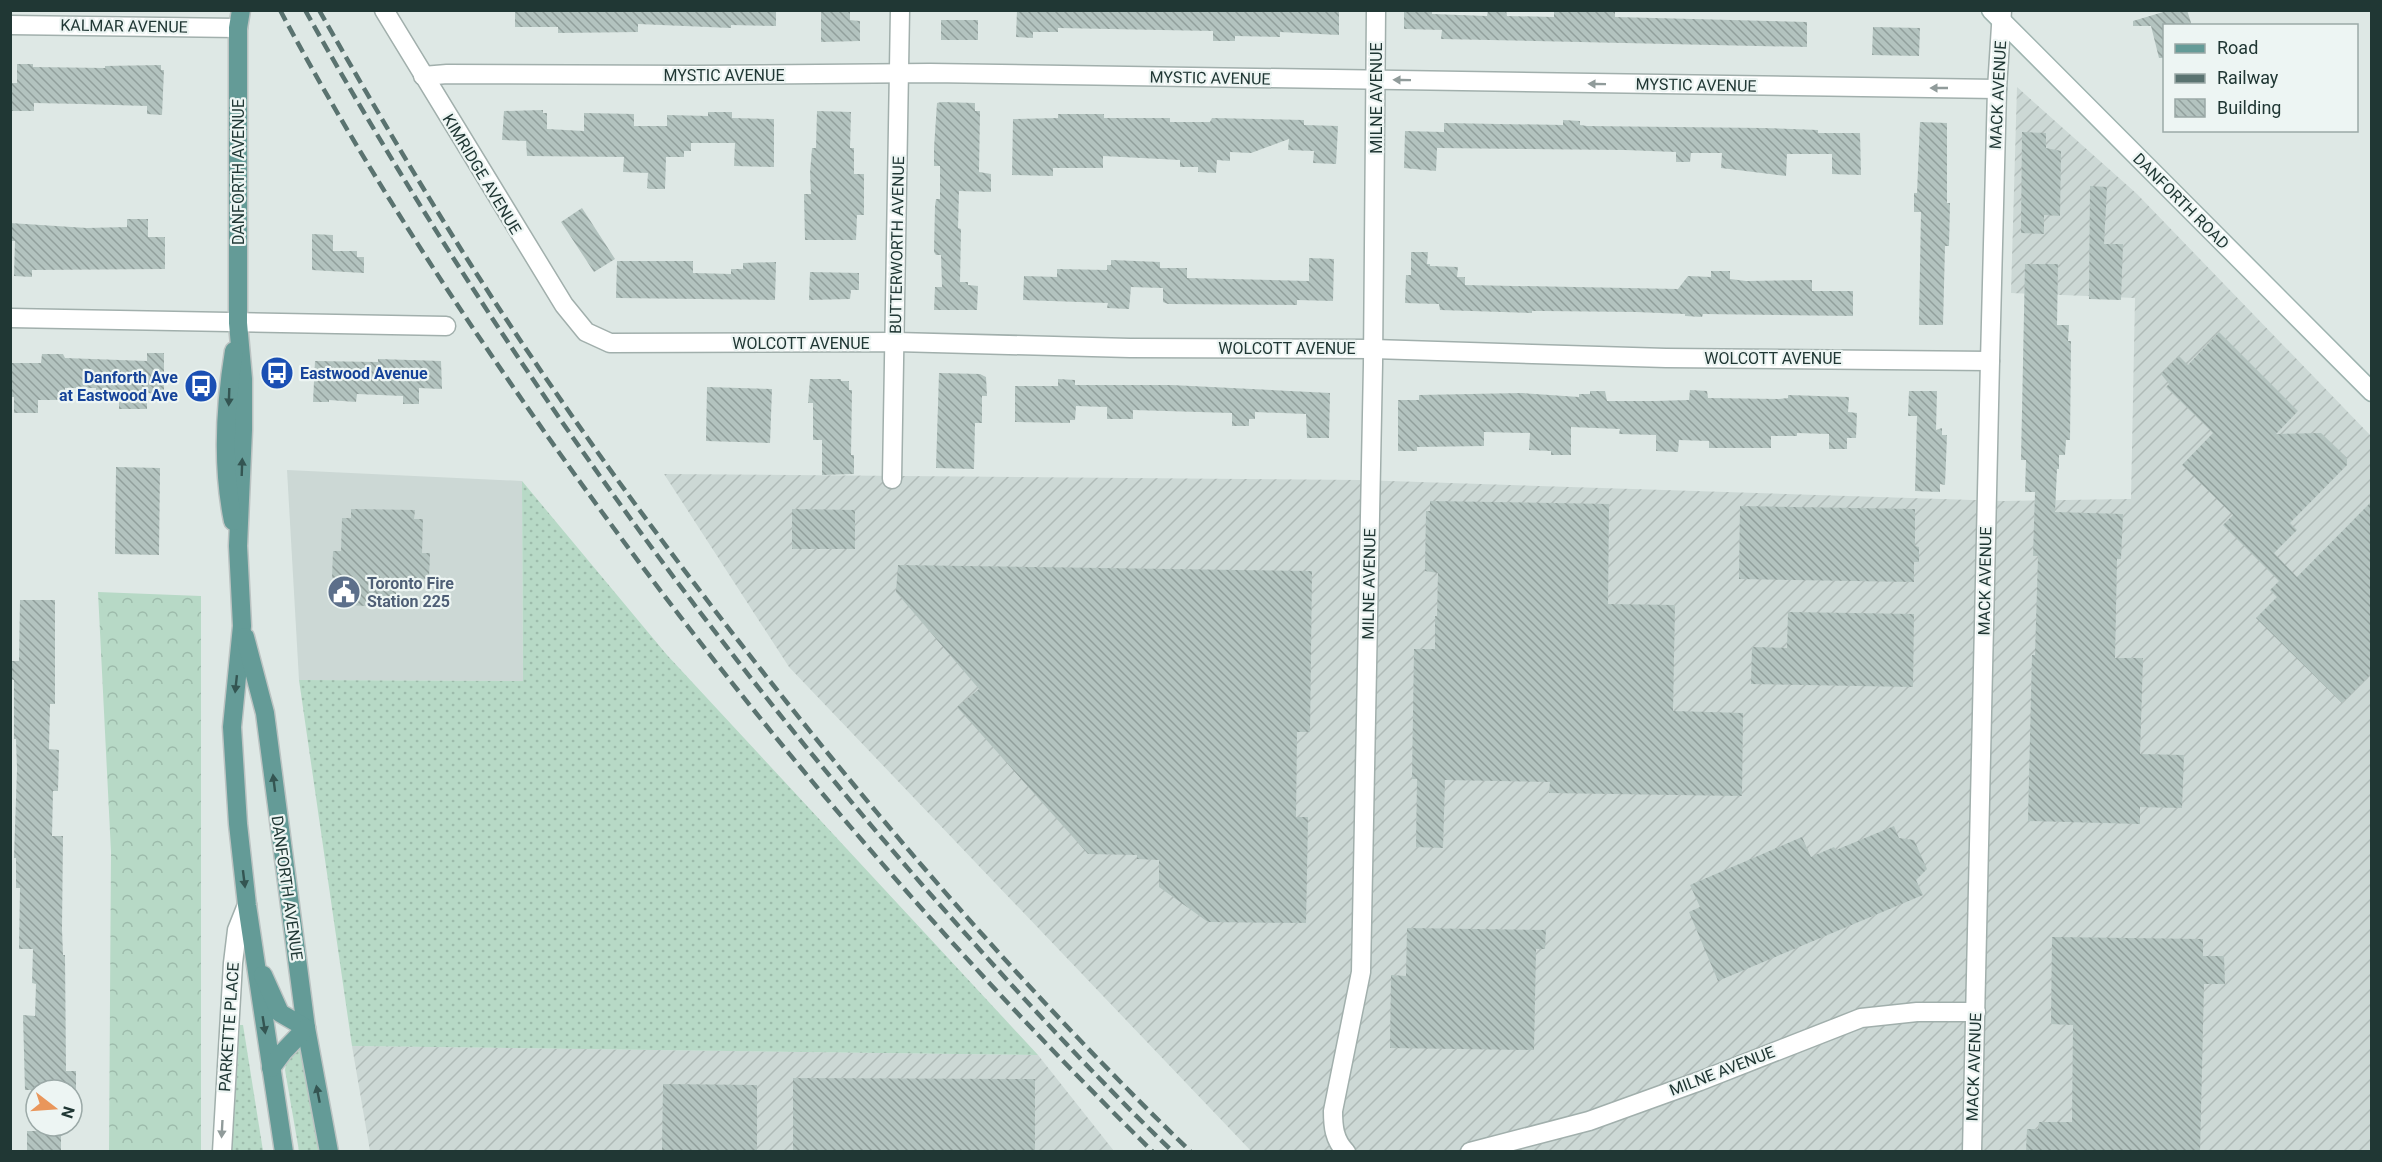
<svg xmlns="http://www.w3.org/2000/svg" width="2382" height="1162" font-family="Roboto,sans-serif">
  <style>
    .built { fill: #ccd8d5 }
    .industrial { fill: url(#industrial-furrows) }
    .grass { fill: url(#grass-dots) }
    .forest { fill: url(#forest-crowns) }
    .building { fill: url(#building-back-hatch) }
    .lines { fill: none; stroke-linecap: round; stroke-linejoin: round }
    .minor-casing { stroke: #a1afac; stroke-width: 21 }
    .secondary-casing { stroke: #9eb3af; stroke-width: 21 }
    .primary-casing { stroke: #bcc3c2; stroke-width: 21 }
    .minor { stroke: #fff; stroke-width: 18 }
    .secondary { stroke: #fff; stroke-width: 18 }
    .primary { stroke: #649b97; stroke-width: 18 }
    .rail { stroke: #5a7370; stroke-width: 4.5; stroke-dasharray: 12 6; stroke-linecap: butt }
    .oneway { fill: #909b9a }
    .oneway2 { fill: #345552 }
    .labels { text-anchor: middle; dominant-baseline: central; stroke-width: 4.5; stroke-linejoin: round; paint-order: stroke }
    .street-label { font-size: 16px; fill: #203734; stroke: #edf5f3 }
    .transit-label { font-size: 16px; font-weight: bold; fill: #164399; stroke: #edf5f3; text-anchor: start }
    .service-label { font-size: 16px; font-weight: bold; fill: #4e5e75; stroke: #edf5f3; text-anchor: start }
  </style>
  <defs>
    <pattern id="industrial-furrows" width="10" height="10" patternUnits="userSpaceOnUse" patternTransform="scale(1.5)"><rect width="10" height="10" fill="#ccd8d5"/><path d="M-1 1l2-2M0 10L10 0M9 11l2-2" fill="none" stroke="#afbab7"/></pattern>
    <pattern id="grass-dots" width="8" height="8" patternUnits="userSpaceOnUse" patternTransform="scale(1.5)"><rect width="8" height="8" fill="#b7d9c6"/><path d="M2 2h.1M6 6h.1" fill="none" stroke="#9dbbab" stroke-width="1.8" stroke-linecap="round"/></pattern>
    <pattern id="forest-crowns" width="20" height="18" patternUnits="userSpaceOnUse" patternTransform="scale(1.5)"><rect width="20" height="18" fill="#b7d9c6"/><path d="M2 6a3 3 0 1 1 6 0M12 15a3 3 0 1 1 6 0" fill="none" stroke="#9dbbab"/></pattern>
    <pattern id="building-back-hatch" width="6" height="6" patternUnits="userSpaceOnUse" patternTransform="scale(1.5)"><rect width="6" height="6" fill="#b3c3bf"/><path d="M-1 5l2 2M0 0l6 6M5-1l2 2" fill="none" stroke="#919f9c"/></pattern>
  </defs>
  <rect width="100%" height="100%" fill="#dee8e5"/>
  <path class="built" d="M287 470 522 481 523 681 299 680Z"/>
  <g class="industrial">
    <path d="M2017 87 2137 194 2371 436V1151H1251L789 667 664 474 1359 480 2003 501 2131 499 2135 298 2011 293Z"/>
    <path d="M352 1046 1038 1055 1114 1151H370Z"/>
  </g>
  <g class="grass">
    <path d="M522 481 667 655 1038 1055 352 1046 299 680 523 681Z"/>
    <path d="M240 1025H243L263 1151H232Z"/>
    <path d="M298 1048 301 1050 320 1151H299L285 1070 286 1064Z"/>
  </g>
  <path class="forest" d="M98 592 201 596V1151H109L111 852Z"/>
  <g class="building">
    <path d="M515 10H776V26L731 25V28L638 24V32L558 33V27H515Z"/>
    <path d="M821 10H850V20L860 21V41L821 42Z"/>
    <path d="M1017 10H1339V35L1280 32V37L1235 36V41H1213V31L1058 28V32H1033V38L1016 37Z"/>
    <path d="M1404 10H1432V14L1487 16 1488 10H1506L1507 16 1554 17V10H1605L1615 11V17L1807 22V47L1441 39 1442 30 1404 29Z"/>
    <path d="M2170 10H2187L2192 26H2164V58H2159L2151 26H2133V21Z"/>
    <rect x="941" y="20" width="37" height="20"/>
    <path d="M1873 27 1920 28 1919 56 1872 55Z"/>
    <path d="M17 64H33V67L105 68V66L161 65V70H164L162 115 147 114V106L84 104 34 103V111H10V83H17Z"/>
    <path d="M942 102 975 103V111H980L979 172 991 174V192L959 191 958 228 961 229 960 282H968V285L978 286 977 310H934L935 287H942L941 255H936L934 252 935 206 936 199H940V166H934V148L937 103Z"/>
    <path d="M543 110V113H547V129L584 131V113L634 114V126H667V115L708 116V112H732V118L774 119V167L734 166 735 143H691V151H684V157H666L665 189H650L647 188 648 173 623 172 624 157 527 156 526 141 502 140 504 111Z"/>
    <path d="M817 111 851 112 850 148H854V174H864V215H857L856 240H805L804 194H811L810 173 812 148H816Z"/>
    <path d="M1058 114H1104V118H1170V122H1210L1212 118 1304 120V125L1338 126 1336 164 1313 163 1314 151 1288 150 1289 139 1251 153 1230 152V161L1217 160 1216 173 1198 172V167H1180V160L1103 156V168H1053V176L1012 175 1013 119 1058 118Z"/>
    <path d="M1563 120 1580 121V125L1587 126 1763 128 1818 130V133H1860L1861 175 1832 174V154H1787L1786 176 1721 168 1722 153H1691L1690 162H1676V152L1625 150 1437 148 1436 171 1404 168 1405 131 1444 132V123L1563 125Z"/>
    <path d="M1920 122 1947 123V203H1950L1949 246H1945L1943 325H1919L1921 212H1914V193H1917Z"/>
    <path d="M2022 132 2046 133V148L2061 151 2060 216 2044 215V234L2021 233Z"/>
    <path d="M2090 186 2107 187 2104 244H2123L2121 300 2089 299Z"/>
    <path d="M582 208 615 259 594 272 561 222Z"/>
    <path d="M127 219H148V237H165V269L32 270V277L14 276 15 241H10V223L87 228 127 227Z"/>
    <path d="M312 234 333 235V251H357V257H364V273L312 270Z"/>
    <path d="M1411 252H1428L1427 264H1430V266L1458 267 1457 277H1465V285L1678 289 1688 276 1711 277V271H1730V279L1746 281 1812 280V291H1853V316L1703 314 1702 317 1685 316V314L1636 312 1543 311H1532V313L1440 310 1439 304 1405 303 1406 275H1411Z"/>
    <path d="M1309 258 1334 259 1333 301 1297 300V305L1168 304 1163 302V288L1131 287 1129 309 1107 308 1108 303 1023 300 1024 276 1057 277V269L1107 270V265H1111V260L1160 262V268H1187V278L1309 281Z"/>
    <path d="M617 261H693V273L731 274V269H743V263L776 262 775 300 616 298Z"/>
    <path d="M2025 264H2058L2057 325H2069L2068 341H2071L2070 440H2066L2065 455H2059V469H2057L2055 512 2123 514 2121 559H2117L2115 658H2143L2140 754 2184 755 2182 808 2140 807V824L2028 821 2032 655H2035L2038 556H2033L2035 492H2025L2026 460H2021Z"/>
    <path d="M810 272 859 273V290H851L850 299 809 300Z"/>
    <path d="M2219 332 2298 411 2276 434 2321 433 2347 458V465L2290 523 2297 530 2274 553 2297 577 2372 501V673L2342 703 2256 618 2277 597 2270 590 2279 581 2223 525 2233 515 2182 465 2213 433 2166 387 2169 384 2161 374 2179 356 2188 365Z"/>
    <path d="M147 353H164V394L147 393V409H119V400L96 401V388H65L64 400H38V413H14V397H10V363H41L42 354H63L65 358 147 361Z"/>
    <path d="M378 359 441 361 442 389 419 388V404H403V396L357 394 356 402 329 400V402H313L315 361 378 362Z"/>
    <path d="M939 373 980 374 986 377 987 396H982V423H975L974 469 936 468Z"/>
    <path d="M810 379H841V381H849V390H852L851 455H854V474L822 475V440H813V403H808Z"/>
    <path d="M1058 379 1075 380V385H1171L1330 393 1329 438H1307L1306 414 1255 412V419H1249V426H1232V413L1133 410V419H1107V407L1076 406 1075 420H1070V423L1015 422V386H1058Z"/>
    <path d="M707 387 772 389 770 443 706 441Z"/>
    <path d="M1690 390 1707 391 1708 398 1779 399 1788 398V395L1849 397 1848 412 1857 413 1856 438H1847V449H1829V434L1797 433V436H1771V448H1709V441L1679 440 1678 452 1656 451V435L1619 434 1620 429 1571 427V455H1551V451L1529 450 1530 433 1484 432V446L1417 447V451H1398V400H1419V395L1522 393 1579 397V394H1590V391H1605L1607 401H1656L1689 400Z"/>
    <path d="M1909 391H1937L1936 430 1942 428V435H1947L1945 485 1940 484V492L1915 491 1917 416H1908Z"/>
    <path d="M116 467 160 468 159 555 115 554Z"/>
    <path d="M1430 501 1609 504 1608 604 1675 605 1673 711 1743 713 1742 796 1549 793 1550 782 1445 780 1443 848 1416 847 1417 779H1412L1414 649H1435V616H1437L1438 573 1425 571 1426 511H1430Z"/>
    <path d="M1740 506 1915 509V546L1919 547V562H1914V582L1739 579Z"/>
    <path d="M351 509 415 510 414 519H423L422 553H430L429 579 396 578V597L389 596 388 607 346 605 347 595H343L344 578H332L333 551H341L342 518H351Z"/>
    <path d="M792 509 855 510V549H792Z"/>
    <path d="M898 565 1312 571 1310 732H1297L1296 817H1308L1306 923 1208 922 1159 887V860L1137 859V855L1088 854 957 707 979 689 896 592Z"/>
    <path d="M20 600H55V704H50L49 749 59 750 58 791H53L52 836H63L62 929 63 955H65L66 1071H76V1090H25L23 1015 35 1016 36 984 32 983 33 949H19L20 888H16V858H14L17 769 16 739H14V680L10 679V661H19Z"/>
    <path d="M1788 612 1914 614 1913 687 1751 684 1752 647 1787 648Z"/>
    <path d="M1894 826 1899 838 1914 840 1927 869 1916 880 1923 895 1718 981 1689 912 1700 907 1690 885 1802 837 1811 857 1834 847 1836 850Z"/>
    <path d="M1407 928 1546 930 1545 949H1536L1534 1050 1390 1048 1391 975 1406 976Z"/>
    <path d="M2052 937 2203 939V956H2224L2225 984H2204L2200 1152H2026L2027 1129H2038L2039 1122H2072L2073 1025 2051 1024Z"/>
    <path d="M793 1078 1035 1079V1152H793Z"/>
    <path d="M663 1084 757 1085V1152H662Z"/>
    <rect x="27" y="1131" width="34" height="20"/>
  </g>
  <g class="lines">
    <g class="minor-casing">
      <g id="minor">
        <path d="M384 10 564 305 586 332 610 343 896 342 1130 348 1373 349 1666 358 1990 361"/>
        <path d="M10 25 238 28"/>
        <path d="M423 76 447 74 695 75 930 73 1997 89"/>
        <path d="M10 318 446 326"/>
        <path d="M892 479 900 10"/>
        <path d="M222 1152 233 963 237 930 247 905"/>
        <path d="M1346 1152C1334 1140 1333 1126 1333 1111L1361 972 1373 364 1376 10"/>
        <path d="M1470 1152 1589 1121 1700 1081 1861 1018 1917 1012H1976"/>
        <path d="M1972 1152 1990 361 1997 89 2002 10"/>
      </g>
    </g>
    <g class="secondary-casing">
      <path id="secondary" d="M1991 10 2372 392"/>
    </g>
    <g class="primary-casing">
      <g id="primary">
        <path d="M241 10 238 28V323L243 379V430L238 546 242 626 232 727 238 824 247 905 284 1152"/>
        <path d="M233 521C222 467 225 406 234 351"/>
        <path d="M245 637 265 713 306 1028 329 1152"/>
        <path d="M263 975 280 1013 306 1028"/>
        <path d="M271 1068 283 1052 306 1028"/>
      </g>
    </g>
    <use href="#minor" class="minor"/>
    <use href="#secondary" class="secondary"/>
    <use href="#primary" class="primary"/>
    <g class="rail">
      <path d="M280 10C362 164 458 310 558 451 736 702 934 936 1153 1152"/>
      <path d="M305 10C481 324 689 618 925 888 1005 979 1086 1068 1173 1152"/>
      <path d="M319 10C368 96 418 182 471 265 561 406 659 540 762 671 895 840 1037 1003 1191 1152"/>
    </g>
  </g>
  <defs><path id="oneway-solid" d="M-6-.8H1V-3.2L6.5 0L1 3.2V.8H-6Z" transform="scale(1.5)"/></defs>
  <g class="oneway">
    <use href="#oneway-solid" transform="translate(1402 80) rotate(-179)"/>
    <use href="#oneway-solid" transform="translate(1597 84) rotate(-179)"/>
    <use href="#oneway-solid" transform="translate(1939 88) rotate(-180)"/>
    <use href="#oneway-solid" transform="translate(222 1129) rotate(93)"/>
  </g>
  <g class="oneway2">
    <use href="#oneway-solid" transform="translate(229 397) rotate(92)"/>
    <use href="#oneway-solid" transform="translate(242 467) rotate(-88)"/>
    <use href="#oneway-solid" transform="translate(236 684) rotate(96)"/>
    <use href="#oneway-solid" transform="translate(274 783) rotate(-97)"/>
    <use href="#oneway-solid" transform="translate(244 879) rotate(83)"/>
    <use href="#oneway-solid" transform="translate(264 1025) rotate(81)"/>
    <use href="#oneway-solid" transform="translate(318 1094) rotate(-101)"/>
  </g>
  <defs>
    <g id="bus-disc" transform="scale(1.725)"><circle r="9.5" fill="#1a4fb4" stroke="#edf5f3"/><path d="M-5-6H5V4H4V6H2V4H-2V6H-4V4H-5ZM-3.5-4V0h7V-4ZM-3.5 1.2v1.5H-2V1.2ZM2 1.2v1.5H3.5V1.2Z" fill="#fff"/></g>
    <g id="civic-disc" transform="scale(1.725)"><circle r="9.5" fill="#5c6f8a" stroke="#edf5f3"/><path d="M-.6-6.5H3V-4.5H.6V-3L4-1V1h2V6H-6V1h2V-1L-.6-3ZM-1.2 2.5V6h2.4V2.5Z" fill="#fff"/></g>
  </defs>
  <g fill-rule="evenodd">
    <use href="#bus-disc" x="277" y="373"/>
    <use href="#bus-disc" x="201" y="386"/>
    <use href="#civic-disc" x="344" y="592"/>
  </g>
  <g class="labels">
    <g class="street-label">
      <text transform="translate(124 26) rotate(1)">KALMAR AVENUE</text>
      <text x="724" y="75">MYSTIC AVENUE</text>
      <text transform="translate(1210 78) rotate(1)">MYSTIC AVENUE</text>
      <text transform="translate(1696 85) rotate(1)">MYSTIC AVENUE</text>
      <text transform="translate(1998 95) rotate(-87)">MACK AVENUE</text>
      <text transform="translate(1376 98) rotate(-90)">MILNE AVENUE</text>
      <text transform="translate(238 172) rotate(-90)">DANFORTH AVENUE</text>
      <text transform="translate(482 174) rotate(59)">KIMRIDGE AVENUE</text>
      <text transform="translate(2181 201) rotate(45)">DANFORTH ROAD</text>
      <text transform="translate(897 245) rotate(-89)">BUTTERWORTH AVENUE</text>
      <text x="801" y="343">WOLCOTT AVENUE</text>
      <text x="1287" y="348">WOLCOTT AVENUE</text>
      <text x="1773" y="358">WOLCOTT AVENUE</text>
      <text transform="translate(1985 581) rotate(-89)">MACK AVENUE</text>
      <text transform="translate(1369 584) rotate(-89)">MILNE AVENUE</text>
      <text transform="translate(287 888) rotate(82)">DANFORTH AVENUE</text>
      <text transform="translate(229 1027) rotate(-86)">PARKETTE PLACE</text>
      <text transform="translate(1974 1067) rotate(-88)">MACK AVENUE</text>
      <text transform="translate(1722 1071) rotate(-21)">MILNE AVENUE</text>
    </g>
    <g class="transit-label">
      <text x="300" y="373">Eastwood Avenue</text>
      <text x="178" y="377" text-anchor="end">Danforth Ave<tspan x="178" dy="18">at Eastwood Ave</tspan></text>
    </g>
    <g class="service-label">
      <text x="367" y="583">Toronto Fire<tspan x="367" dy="18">Station 225</tspan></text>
    </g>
  </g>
  <rect width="2382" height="1162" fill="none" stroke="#203734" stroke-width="24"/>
  <rect x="2163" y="24" width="195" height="108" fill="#edf5f3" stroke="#9ba9a7" stroke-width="1.5"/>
  <rect x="2175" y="44" width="30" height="9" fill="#649b97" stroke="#9ba9a7" stroke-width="1.5"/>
  <text x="2217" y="54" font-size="18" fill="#203734">Road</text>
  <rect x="2175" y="74" width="30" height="9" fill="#5a7370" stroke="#9ba9a7" stroke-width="1.5"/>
  <text x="2217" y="84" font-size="18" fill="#203734">Railway</text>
  <rect x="2175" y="99" width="30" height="18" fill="url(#building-back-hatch)" stroke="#9ba9a7" stroke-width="1.5"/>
  <text x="2217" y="114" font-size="18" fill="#203734">Building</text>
  <g transform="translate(54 1108) rotate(107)"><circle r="28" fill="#edf5f3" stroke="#9ba9a7" stroke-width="1.5"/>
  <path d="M0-4.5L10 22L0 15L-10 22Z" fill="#e9965b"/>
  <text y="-9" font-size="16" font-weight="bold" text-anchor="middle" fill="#203734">N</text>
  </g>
</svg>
